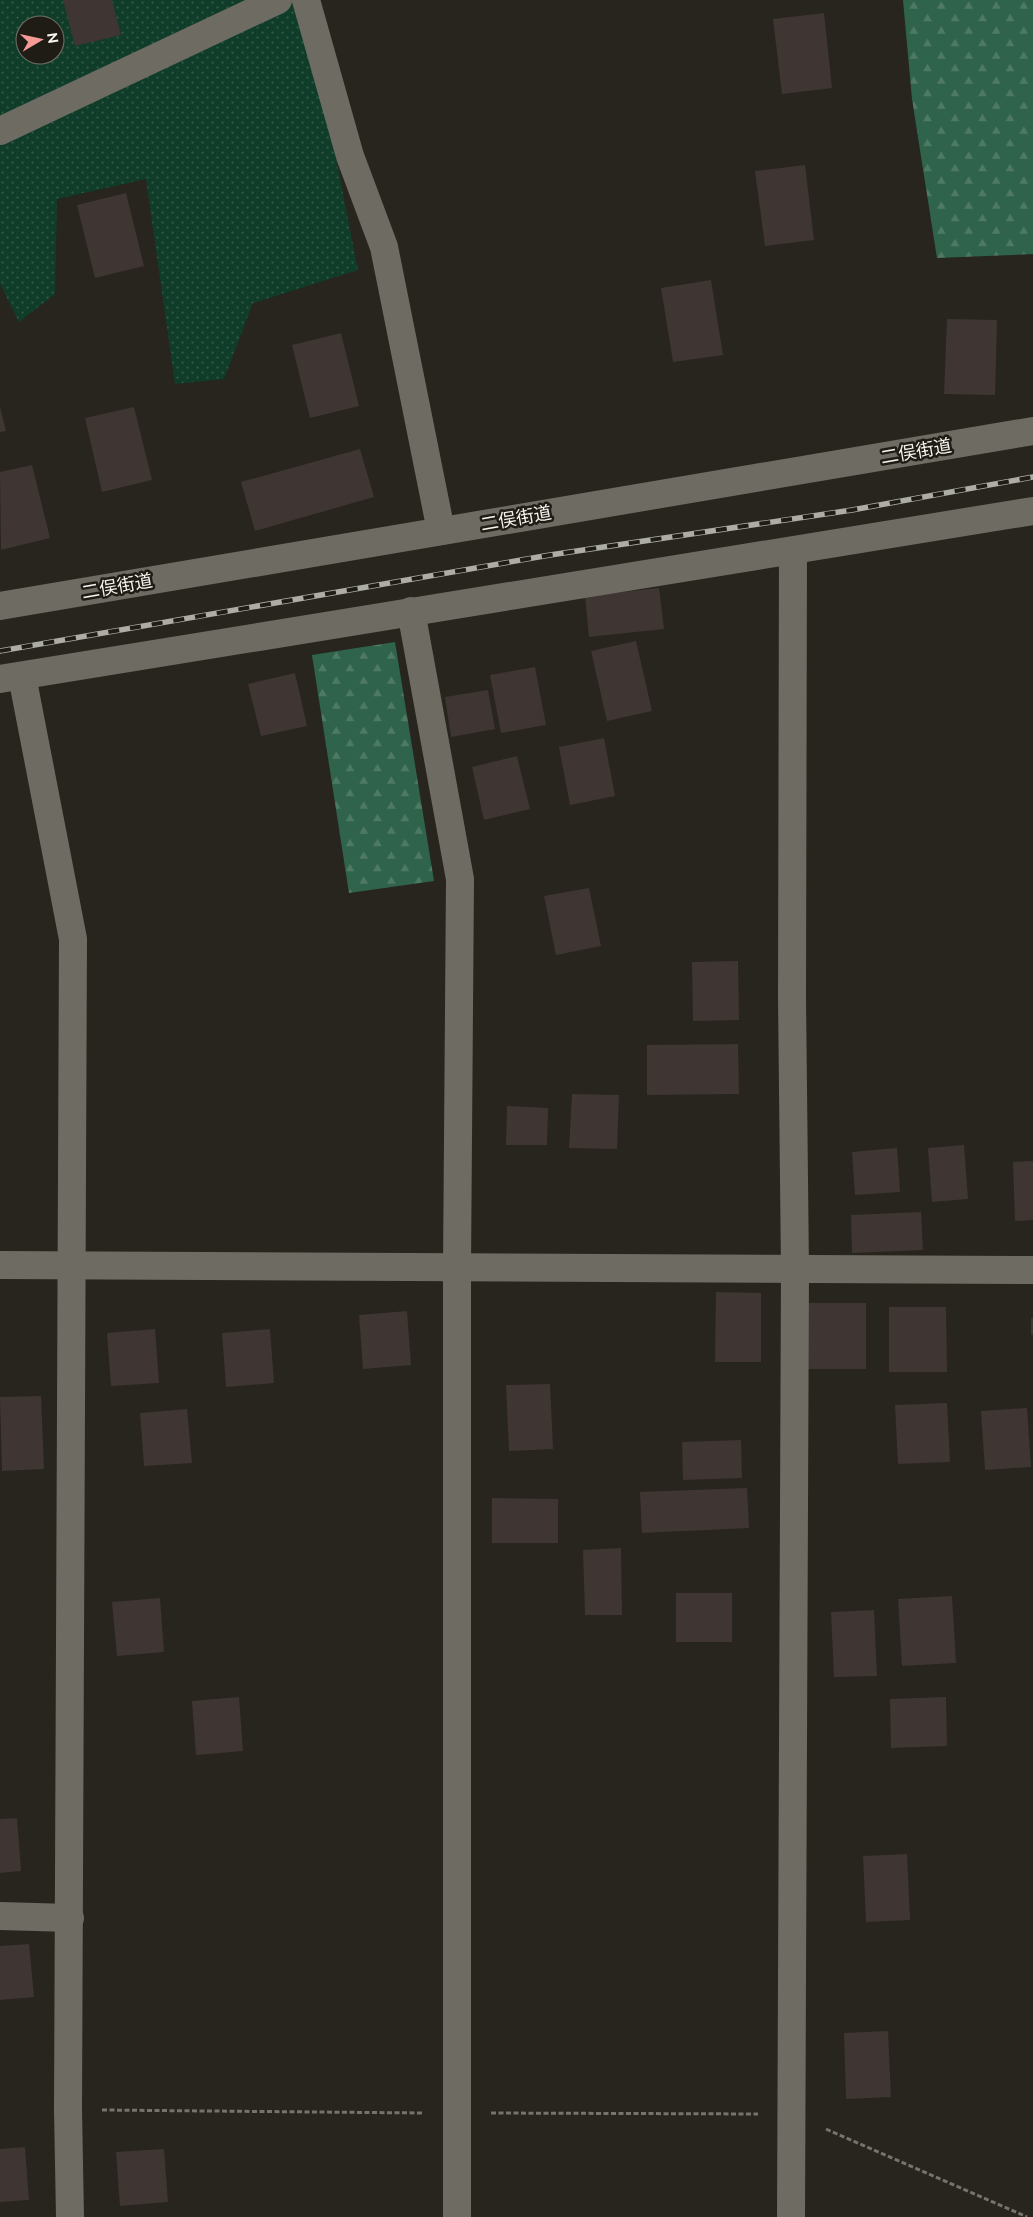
<svg xmlns="http://www.w3.org/2000/svg" width="1033" height="2217" font-family="Raleway,'Noto Sans JP',sans-serif">
  <style>
    .grass { fill: url(#grass-dots); fill-rule: evenodd }
    .forest { fill: url(#forest-firs) }
    .building { fill: #3f3533 }
    .lines { fill: none; stroke-linecap: round; stroke-linejoin: round }
    .path { stroke: #74736c; stroke-width: 3; stroke-dasharray: 5 2.5; stroke-linecap: butt }
    .minor { stroke: #6e6b62; stroke-width: 28 }
    .tertiary { stroke: #6e6b62; stroke-width: 28 }
    .rail-casing { stroke: #adaca5; stroke-width: 5.5 }
    .rail { stroke: #1e1c14; stroke-width: 4; stroke-dasharray: 11; stroke-linecap: butt }
    .labels { text-anchor: middle; dominant-baseline: central; stroke-width: 5; stroke-linejoin: round; paint-order: stroke }
    .street-label { font-size: 18px; fill: #f4f3ed; stroke: #1e1c14 }
  </style>
  <defs>
    <pattern id="grass-dots" width="8" height="8" patternUnits="userSpaceOnUse" patternTransform="scale(1.25)"><rect width="8" height="8" fill="#103c2a"/><path d="M2 2h.1M6 6h.1" fill="none" stroke="#335949" stroke-width="1.8" stroke-linecap="round"/></pattern>
    <pattern id="forest-firs" width="22" height="20" patternUnits="userSpaceOnUse" patternTransform="scale(1.25)"><rect width="22" height="20" fill="#2f634b"/><path d="M5 1l3.5 6h-7zM16 11l3.5 6h-7z" fill="#4e7a65"/></pattern>
  </defs>
  <rect width="100%" height="100%" fill="#27251d"/>
  <path class="grass" d="M0 0H305L358 270 253 303 224 379 175 384 146 179 57 199 55 294 19 322 0 284ZM25 25H55V55H25Z"/>
  <g class="forest">
    <path d="M903 0H1033V254L937 258 912 99Z"/>
    <path d="M395 642 434 881 349 893 312 655Z"/>
  </g>
  <g class="building">
    <path d="M63 0H112L121 35 75 46Z"/>
    <path d="M824 13 832 88 782 94 773 19Z"/>
    <path d="M805 165 814 240 765 246 755 171Z"/>
    <path d="M126 193 144 266 95 278 77 205Z"/>
    <path d="M711 280 723 355 673 362 661 288Z"/>
    <path d="M947 319 997 320 995 395 944 394Z"/>
    <path d="M341 333 359 406 310 418 292 345Z"/>
    <path d="M0 407 6 431 0 432Z"/>
    <path d="M134 407 152 480 102 492 85 418Z"/>
    <path d="M360 449 374 497 255 531 241 482Z"/>
    <path d="M32 465 50 538 1 550 0 472Z"/>
    <path d="M659 588 664 629 589 637 585 596Z"/>
    <path d="M636 641 652 711 607 721 591 651Z"/>
    <path d="M535 667 546 725 501 733 490 675Z"/>
    <path d="M295 673 307 726 261 736 248 684Z"/>
    <path d="M488 690 495 729 451 737 445 697Z"/>
    <path d="M604 738 615 796 570 805 559 747Z"/>
    <path d="M517 756 530 809 484 820 472 767Z"/>
    <path d="M589 888 601 946 556 955 544 896Z"/>
    <path d="M738 961 739 1020 693 1021 692 962Z"/>
    <path d="M738 1044 739 1094 647 1095V1045Z"/>
    <path d="M572 1094 619 1095 617 1149 569 1148Z"/>
    <path d="M507 1106 548 1108 547 1145H506Z"/>
    <path d="M964 1145 968 1199 932 1202 928 1148Z"/>
    <path d="M897 1148 900 1192 855 1195 852 1152Z"/>
    <path d="M1033 1161V1220L1015 1221 1013 1162Z"/>
    <path d="M921 1212 923 1250 852 1253 851 1215Z"/>
    <path d="M716 1292 761 1293V1362H715Z"/>
    <rect x="808" y="1303" width="58" height="66"/>
    <path d="M889 1307H946L947 1372H889Z"/>
    <path d="M407 1311 411 1365 363 1369 359 1315Z"/>
    <rect x="1031" y="1318" width="2" height="17"/>
    <path d="M155 1329 159 1383 111 1386 107 1333Z"/>
    <path d="M270 1329 274 1383 226 1387 222 1333Z"/>
    <path d="M550 1384 553 1449 509 1451 506 1385Z"/>
    <path d="M41 1396 44 1469 2 1471 0 1397Z"/>
    <path d="M947 1403 950 1462 898 1464 895 1405Z"/>
    <path d="M1027 1408 1031 1467 985 1470 981 1411Z"/>
    <path d="M187 1409 192 1463 144 1466 140 1413Z"/>
    <path d="M741 1440 742 1478 683 1480 682 1442Z"/>
    <path d="M747 1488 749 1528 642 1533 640 1492Z"/>
    <path d="M492 1498 558 1499V1543H492Z"/>
    <path d="M621 1548 622 1615H585L583 1550Z"/>
    <rect x="676" y="1593" width="56" height="49"/>
    <path d="M952 1596 956 1663 902 1666 898 1599Z"/>
    <path d="M160 1598 164 1652 117 1656 112 1602Z"/>
    <path d="M874 1610 877 1676 834 1677 831 1612Z"/>
    <path d="M239 1697 243 1751 196 1755 192 1701Z"/>
    <path d="M946 1697 947 1746 891 1748 890 1699Z"/>
    <path d="M17 1818 21 1871 0 1873V1819Z"/>
    <path d="M907 1854 910 1920 866 1922 863 1856Z"/>
    <path d="M29 1944 34 1997 0 2000V1946Z"/>
    <path d="M888 2031 891 2097 846 2099 844 2033Z"/>
    <path d="M25 2147 29 2200 0 2202V2149Z"/>
    <path d="M164 2149 168 2202 120 2206 116 2152Z"/>
  </g>
  <g class="lines">
    <g class="path">
      <path d="M102 2110 423 2113"/>
      <path d="M491 2113 758 2114"/>
      <path d="M826 2129 1027 2217"/>
    </g>
    <g class="minor">
      <path d="M306 0 350 156 384 247 441 531"/>
      <path d="M0 131 278 0"/>
      <path d="M411 611 460 879 457 1268V2217"/>
      <path d="M22 676 73 939 68 2110 70 2217"/>
      <path d="M0 679 1033 511"/>
      <path d="M0 1265 1033 1270"/>
      <path d="M0 1916 70 1918"/>
      <path d="M791 2217 795 1270 792 998 793 551"/>
    </g>
    <path class="tertiary" d="M0 606 1033 431"/>
    <g class="rail-casing">
      <path id="rail" d="M0 651 550 555 852 510 1033 477"/>
    </g>
    <use href="#rail" class="rail"/>
  </g>
  <g class="labels">
    <g class="street-label">
      <text transform="translate(916 451) rotate(-10)">二俣街道</text>
      <text transform="translate(516 518) rotate(-10)">二俣街道</text>
      <text transform="translate(117 586) rotate(-10)">二俣街道</text>
    </g>
  </g>
  <g transform="translate(40 40) rotate(81)"><circle r="24" fill="#1e1c14" stroke="#74726b"/>
  <path d="M0-4L9 19L0 12L-9 19Z" fill="#f59b97"/>
  <text y="-8" font-size="14" font-weight="bold" text-anchor="middle" fill="#f4f3ed">N</text>
  </g>
</svg>
